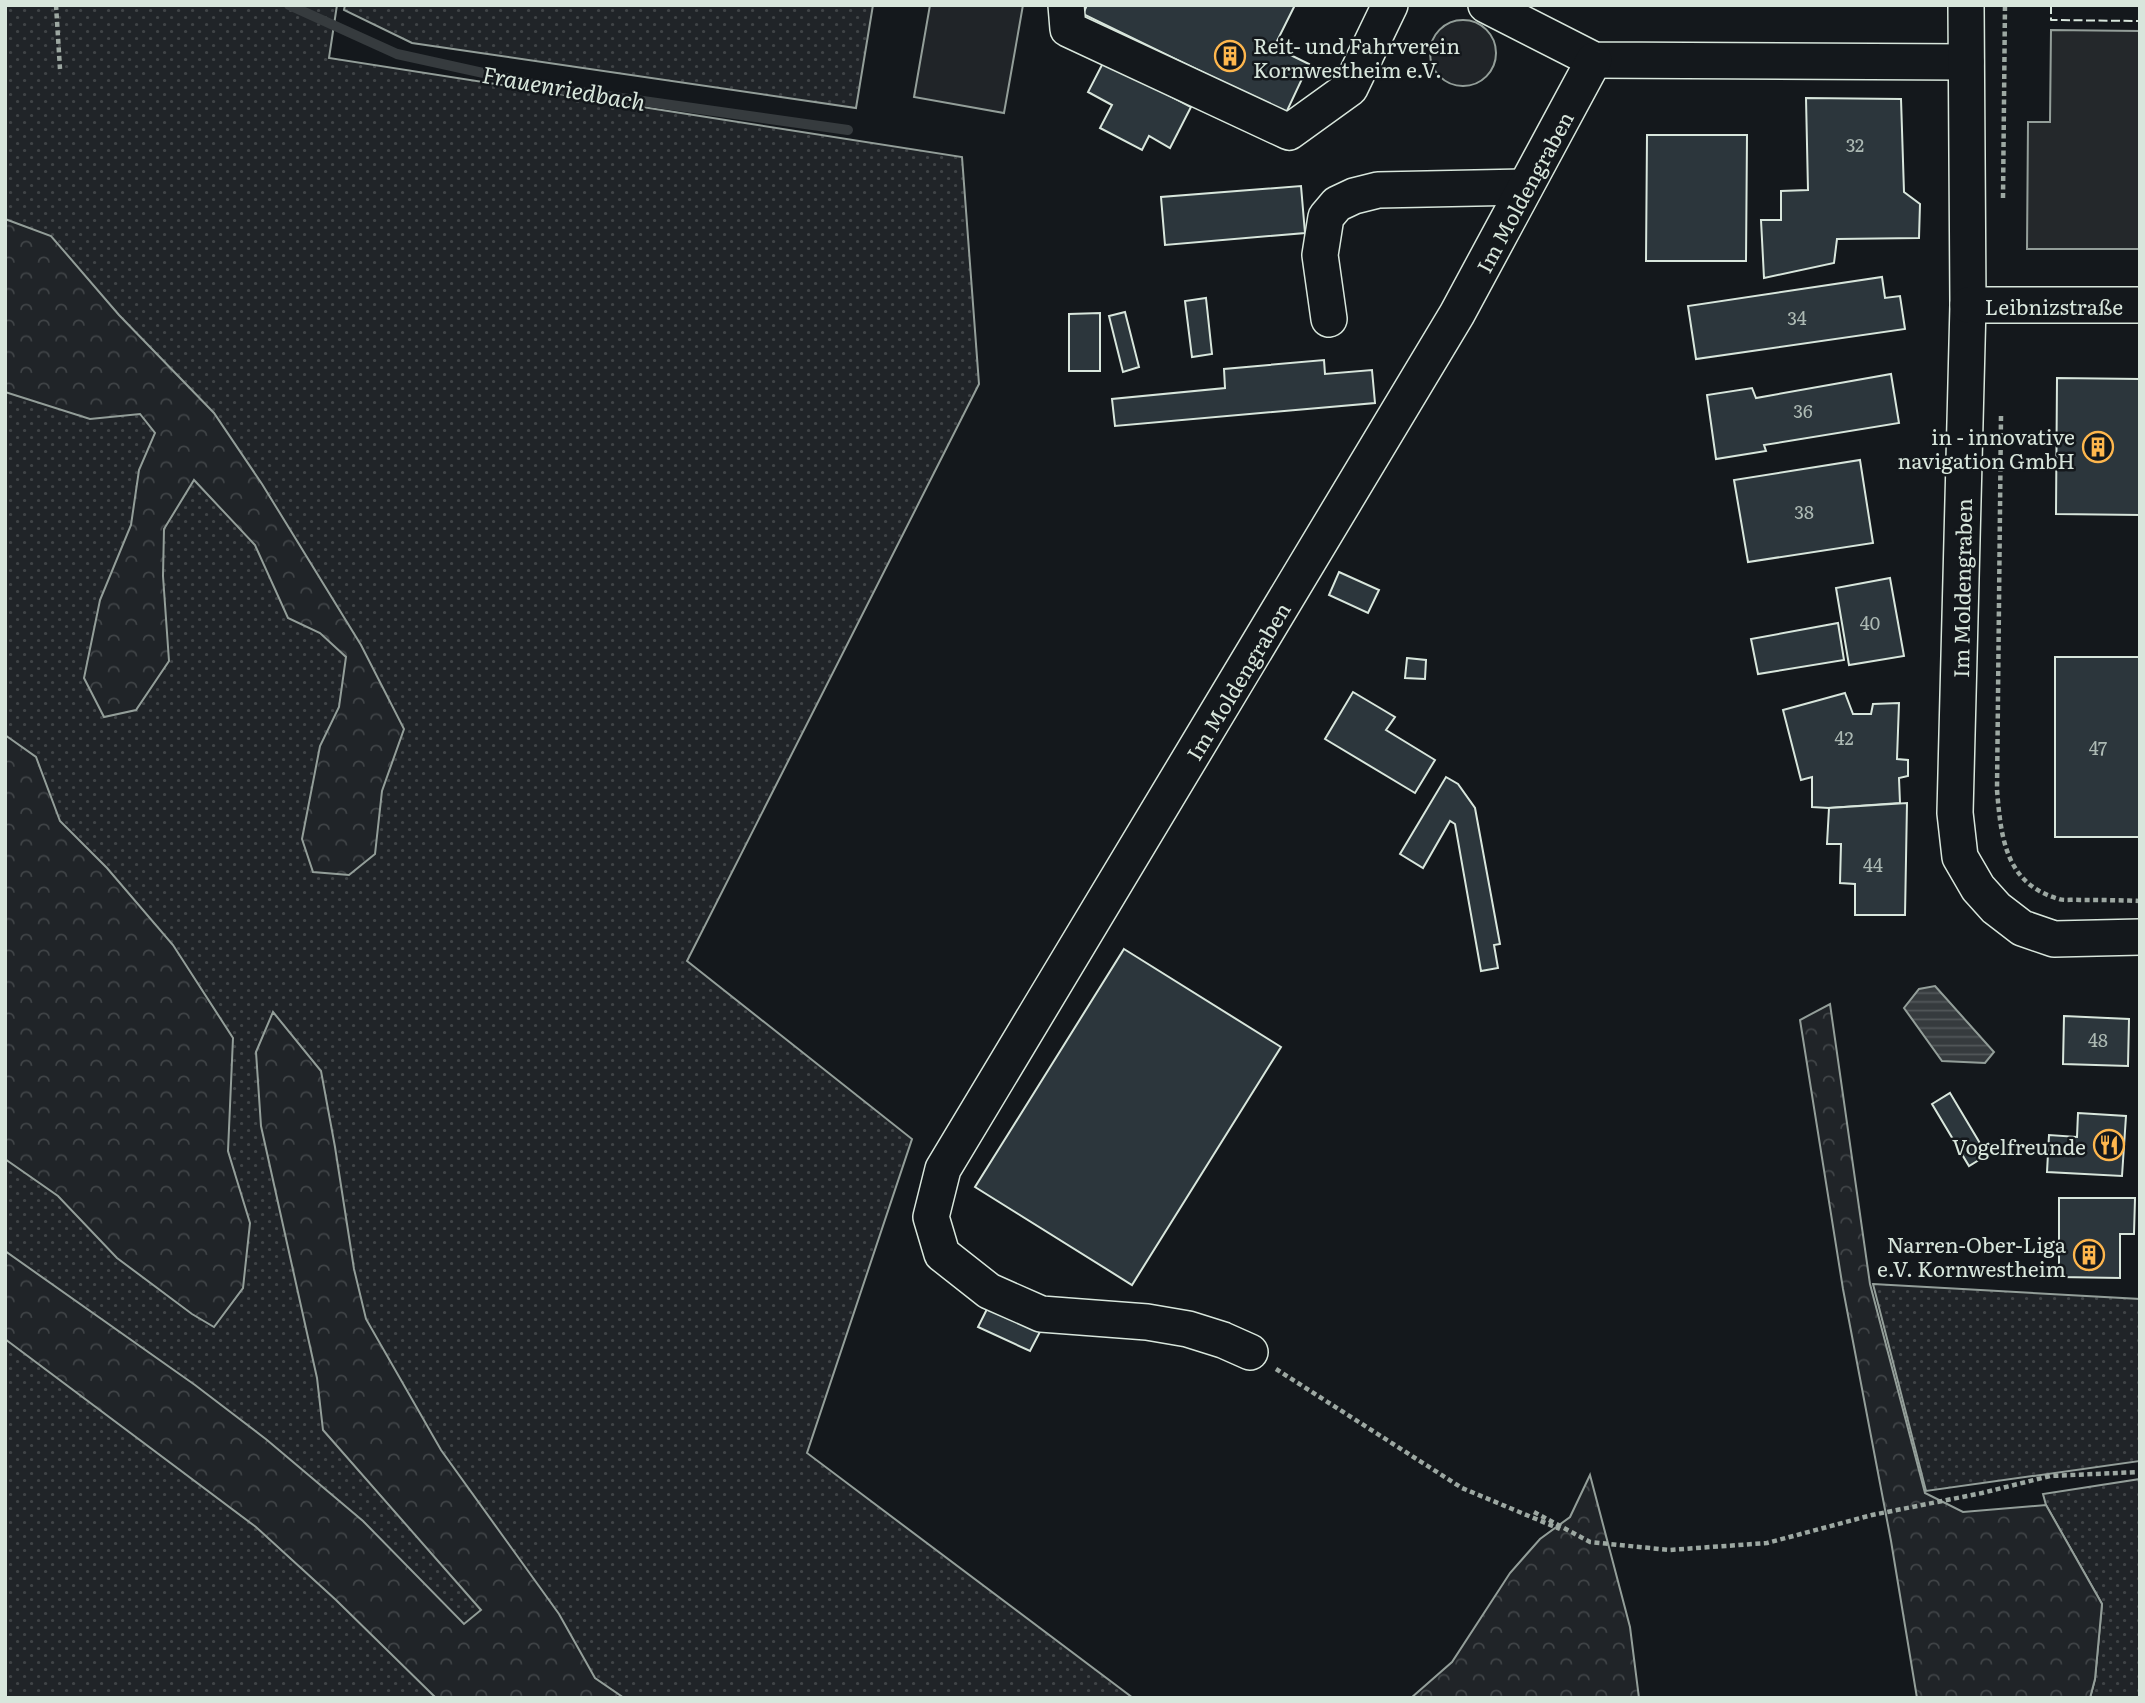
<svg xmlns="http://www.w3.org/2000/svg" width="2145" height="1703" font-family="Literata,serif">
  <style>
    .grass { fill: url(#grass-dots); stroke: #939e99; stroke-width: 2 }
    .forest { fill: url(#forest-crowns); stroke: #939e99; stroke-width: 2 }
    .park { fill: #202428; stroke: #939e99; stroke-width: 2 }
    .parking { fill: #24282b; stroke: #939e99; stroke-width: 2 }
    .water { fill: url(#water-rules); stroke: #939e99; stroke-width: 2 }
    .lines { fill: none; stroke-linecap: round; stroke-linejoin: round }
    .stream { stroke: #363b3e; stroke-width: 10 }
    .building { fill: #2c363c; stroke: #d8e6dc; stroke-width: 2 }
    .minor-casing { stroke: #d8e6dc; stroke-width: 38 }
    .path { stroke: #9da8a2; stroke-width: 4.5; stroke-dasharray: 5 3.5; stroke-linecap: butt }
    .minor { stroke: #14181c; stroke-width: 35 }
    .fence { stroke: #d8e6dc; stroke-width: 2; stroke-dasharray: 9 3.5; stroke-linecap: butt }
    .labels { text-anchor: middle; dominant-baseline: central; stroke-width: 5; stroke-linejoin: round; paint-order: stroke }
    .number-label { font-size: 18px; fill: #adbab4 }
    .poi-label { font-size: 21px; fill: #d8e6dc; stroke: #14181c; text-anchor: end }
    .street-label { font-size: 21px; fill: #d8e6dc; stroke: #14181c }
    .water-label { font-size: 23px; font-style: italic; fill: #d8e6dc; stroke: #14181c }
  </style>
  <defs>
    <pattern id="grass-dots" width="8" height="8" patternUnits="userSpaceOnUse" patternTransform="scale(1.75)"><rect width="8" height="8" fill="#202428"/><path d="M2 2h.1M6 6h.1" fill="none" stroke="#404447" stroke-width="1.8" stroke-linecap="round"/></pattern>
    <pattern id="forest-crowns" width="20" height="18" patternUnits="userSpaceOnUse" patternTransform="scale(1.75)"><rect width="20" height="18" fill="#202428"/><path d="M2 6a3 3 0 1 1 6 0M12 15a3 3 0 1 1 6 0" fill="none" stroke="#404447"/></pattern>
    <pattern id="water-rules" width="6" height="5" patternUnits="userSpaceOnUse" patternTransform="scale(1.75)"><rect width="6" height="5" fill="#363b3e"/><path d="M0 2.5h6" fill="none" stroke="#525759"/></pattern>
  </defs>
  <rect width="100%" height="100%" fill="#14181c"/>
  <g class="grass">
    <path d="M5 5H337L329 58 962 157 979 384 687 961 912 1139 807 1453 1133 1698H5Z"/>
    <path d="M345 5H873L856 108 412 43 344 10Z"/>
    <path d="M1873 1284 2140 1299V1461L1926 1491Z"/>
    <path d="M2140 1479V1698H2090L2095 1679 2102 1604 2046 1505 2043 1494Z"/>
  </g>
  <g class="forest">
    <path d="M5 219 51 236 119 315 214 413 262 484 361 645 404 729 382 791 375 854 349 875 313 872 302 839 320 746 339 707 346 657 320 633 288 618 255 545 194 480 164 529 163 576 169 661 136 710 104 717 84 678 100 600 131 525 139 470 155 433 140 414 90 419 5 392Z"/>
    <path d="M5 735 36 757 60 821 107 868 173 945 233 1038 228 1151 250 1223 243 1288 214 1327 192 1314 117 1258 58 1196 5 1159Z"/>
    <path d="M1830 1004 1870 1284 1925 1493 1963 1512 2046 1505 2102 1604 2095 1679 2090 1698H1917L1891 1541 1843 1289 1800 1020Z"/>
    <path d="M273 1012 321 1071 335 1147 354 1269 366 1319 441 1450 559 1614 595 1678 624 1698H436L336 1600 256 1527 5 1339V1251L195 1385 267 1440 363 1521 464 1624 481 1610 323 1430 317 1378 261 1126 256 1052Z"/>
    <path d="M1590 1475 1630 1627 1639 1698H1411L1452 1662 1510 1573 1540 1539 1570 1517Z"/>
  </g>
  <g class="park">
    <path d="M930 5H1023L1004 113 914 97Z"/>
    <circle cx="1463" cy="53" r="33"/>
  </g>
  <path class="parking" d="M2051 30 2140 31V249H2027L2028 122H2050Z"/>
  <path class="water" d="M1935 986 1994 1052 1985 1063 1942 1061 1904 1008 1919 989Z"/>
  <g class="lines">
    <path class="stream" d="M289 5 397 54 551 88 848 130"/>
  </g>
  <g class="building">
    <path d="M1087 5H1295L1274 47 1309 64 1286 113 1083 14Z"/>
    <path d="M1104 61 1191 107 1170 148 1149 136 1142 150 1100 128 1112 105 1088 92Z"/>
    <path d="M1806 98 1901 99 1904 192 1920 204 1919 238 1837 239 1834 263 1764 278 1761 220H1781V191L1808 190Z"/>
    <path d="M1647 135H1747L1746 261H1646Z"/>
    <path d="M1301 186 1305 233 1165 245 1161 197Z"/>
    <path d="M1882 277 1885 298 1900 296 1905 329 1696 359 1688 306Z"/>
    <path d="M1206 298 1212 354 1192 357 1185 301Z"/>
    <path d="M1125 312 1139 367 1123 372 1109 316Z"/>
    <path d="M1100 313V371H1069V314Z"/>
    <path d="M1324 360 1325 374 1372 370 1375 403 1115 426 1112 399 1225 388 1224 369Z"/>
    <path d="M1891 374 1899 423 1764 445 1766 451 1716 459 1707 395 1752 388 1756 398Z"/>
    <path d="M2057 378 2140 379V515L2056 514Z"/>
    <path d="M1860 460 1873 543 1748 562 1734 480Z"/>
    <path d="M1339 572 1379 590 1368 613 1329 595Z"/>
    <path d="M1890 578 1904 656 1849 665 1836 588Z"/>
    <path d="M1838 623 1844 660 1758 674 1751 639Z"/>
    <rect x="2055" y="657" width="85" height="180"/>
    <path d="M1407 658 1426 660 1425 679 1405 678Z"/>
    <path d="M1353 692 1395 717 1386 730 1435 760 1415 793 1325 739Z"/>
    <path d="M1845 693 1853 714H1871L1873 704 1899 703 1897 759 1908 760V776L1899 778 1900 803 1829 808 1812 807V777L1801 780 1783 710Z"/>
    <path d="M1446 777 1458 784 1475 808 1500 944 1494 945 1498 968 1481 971 1455 824 1450 821 1423 868 1400 854Z"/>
    <path d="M1907 803 1905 915H1855V884L1840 883 1841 844H1827L1829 808Z"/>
    <path d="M1124 949 1281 1047 1132 1285 975 1187Z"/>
    <path d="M2064 1016 2129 1019 2128 1066 2063 1064Z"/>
    <path d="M1950 1093 1987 1155 1969 1166 1932 1104Z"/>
    <path d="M2078 1113 2126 1116 2122 1176 2047 1172 2049 1135 2077 1137Z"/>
    <path d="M2059 1198H2135L2134 1234H2120V1278L2059 1277Z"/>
    <path d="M990 1303 1043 1326 1030 1351 978 1327Z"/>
  </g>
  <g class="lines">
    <g class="minor-casing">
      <g id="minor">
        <path d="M1066 5 1068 29 1289 132 1350 88 1390 5"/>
        <path d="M1486 5 1594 60 1966 62"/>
        <path d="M1966 5 1968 305 1955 813 1960 857 1978 888 1996 908 2022 928 2054 939 2140 937"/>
        <path id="s1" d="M1968 305H2140"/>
        <path d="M1329 319 1320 255 1326 217 1337 204 1354 196 1378 190 1524 187"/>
        <path id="s2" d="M1250 1352 1223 1340 1188 1329 1147 1322 1041 1314 989 1291 942 1254 931 1217 943 1169 1457 314 1594 60"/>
      </g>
    </g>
    <g class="path">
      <path d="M56 5 60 69"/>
      <path d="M2003 198 2005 5"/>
      <path d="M2001 416 1997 790C2001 837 2005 884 2059 899 2065 901 2073 899 2080 900 2100 900 2120 900 2140 901"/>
      <path d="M1276 1369 1462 1488 1560 1529"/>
      <path d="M1534 1512 1590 1542 1669 1550 1767 1543 1872 1515 1982 1493 2050 1476 2140 1472"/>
    </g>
    <use href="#minor" class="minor"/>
    <path class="fence" d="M2051 5V20L2140 21"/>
  </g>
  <defs>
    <g id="building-ring" transform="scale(1.575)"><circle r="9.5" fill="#14181c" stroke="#ffb74d" stroke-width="1.5"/><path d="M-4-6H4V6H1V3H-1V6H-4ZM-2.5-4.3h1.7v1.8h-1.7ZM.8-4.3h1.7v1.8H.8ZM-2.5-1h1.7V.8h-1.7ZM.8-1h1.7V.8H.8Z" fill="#ffb74d"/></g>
    <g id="restaurant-ring" transform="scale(1.575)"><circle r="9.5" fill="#14181c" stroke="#ffb74d" stroke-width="1.5"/><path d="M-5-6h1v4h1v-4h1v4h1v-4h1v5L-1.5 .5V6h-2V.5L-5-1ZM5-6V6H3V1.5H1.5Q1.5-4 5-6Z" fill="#ffb74d"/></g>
  </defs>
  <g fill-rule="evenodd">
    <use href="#building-ring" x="1230" y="56"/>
    <use href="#building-ring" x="2098" y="447"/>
    <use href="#restaurant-ring" x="2109" y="1145"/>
    <use href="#building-ring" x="2089" y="1255"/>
  </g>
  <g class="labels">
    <g class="number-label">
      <text x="1855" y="144">32</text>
      <text x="1797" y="317">34</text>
      <text x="1803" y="410">36</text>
      <text x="1804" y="511">38</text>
      <text x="1870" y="622">40</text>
      <text x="1844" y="737">42</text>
      <text x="2098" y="747">47</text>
      <text x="1873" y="864">44</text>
      <text x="2098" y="1039">48</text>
    </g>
    <g class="poi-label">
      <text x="1253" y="44" text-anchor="start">Reit- und Fahrverein<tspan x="1253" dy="24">Kornwestheim e.V.</tspan></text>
      <text x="2075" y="435">in - innovative<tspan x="2075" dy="24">navigation GmbH</tspan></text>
      <text x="2086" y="1145">Vogelfreunde</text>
      <text x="2066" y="1243">Narren-Ober-Liga<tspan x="2066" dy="24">e.V. Kornwestheim</tspan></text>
    </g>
    <g class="street-label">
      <text stroke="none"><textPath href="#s2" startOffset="1556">Im Moldengraben</textPath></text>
      <text stroke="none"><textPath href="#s1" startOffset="86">Leibnizstraße</textPath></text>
      <text transform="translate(1961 588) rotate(-89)">Im Moldengraben</text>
      <text stroke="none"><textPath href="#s2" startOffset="989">Im Moldengraben</textPath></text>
    </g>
    <g class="water-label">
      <text transform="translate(564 87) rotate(10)">Frauenriedbach</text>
    </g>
  </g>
  <rect width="2145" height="1703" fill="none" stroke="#d8e6dc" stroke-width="14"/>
</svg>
